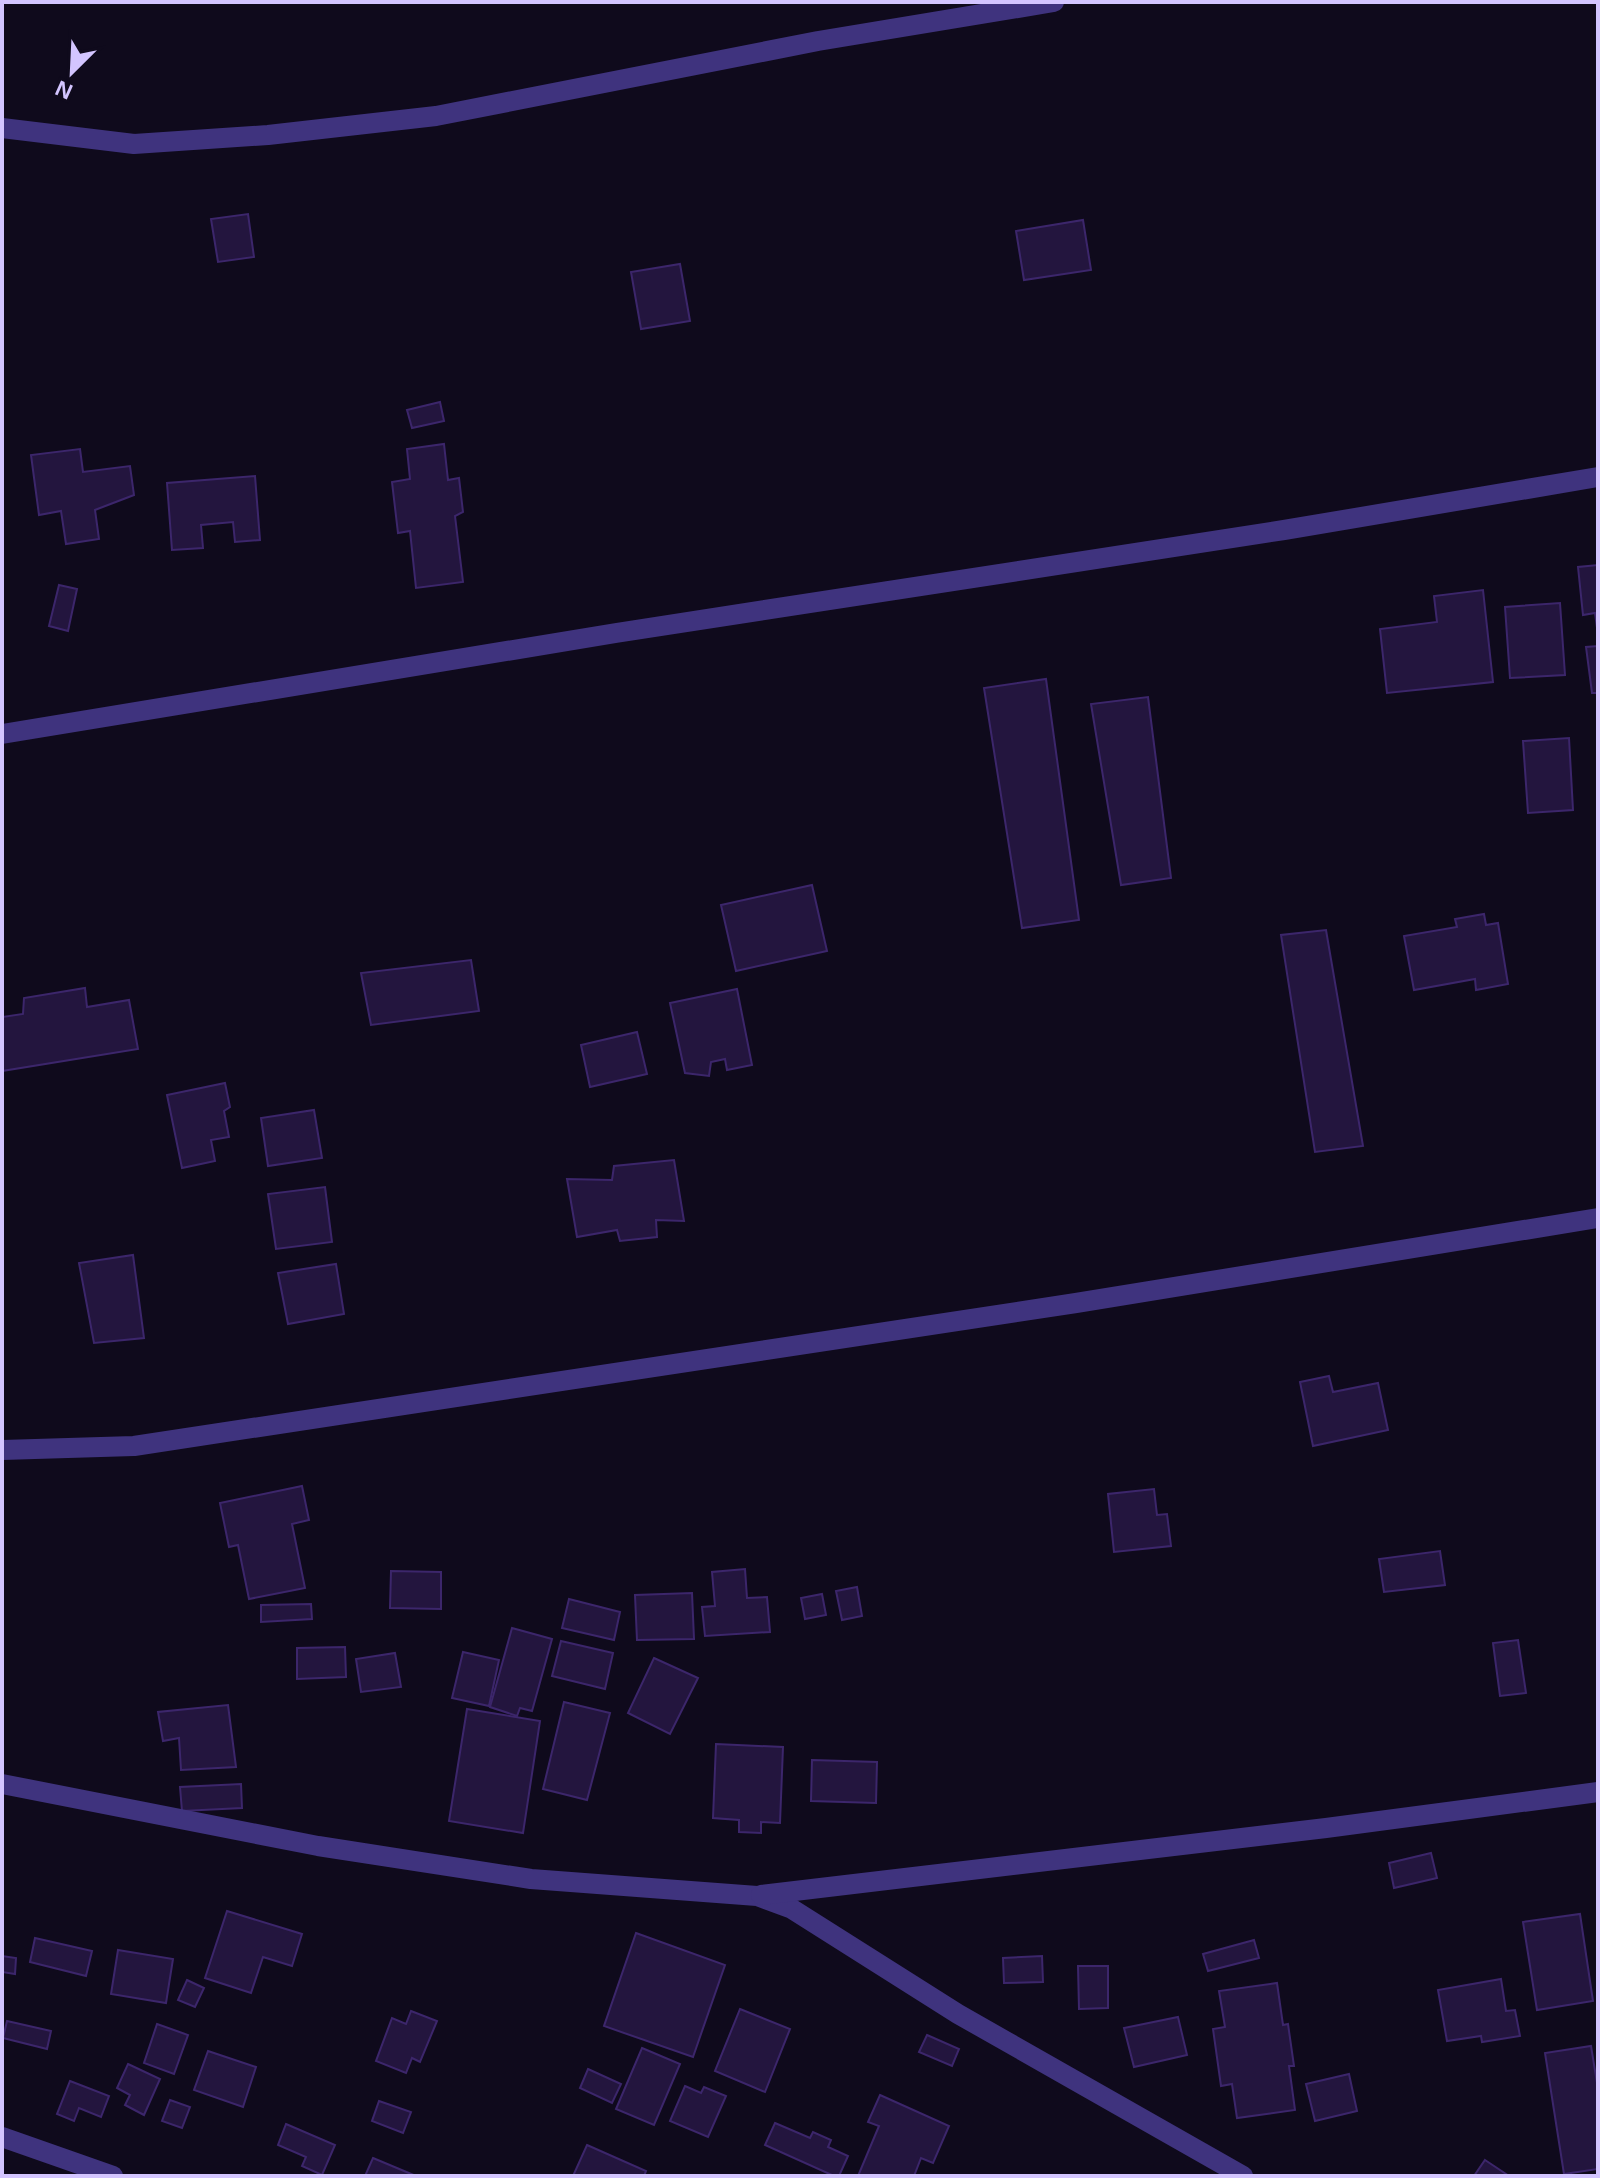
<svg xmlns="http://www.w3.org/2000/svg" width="1600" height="2178" font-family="Arial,sans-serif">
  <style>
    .building { fill: #23153e; stroke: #3c266b; stroke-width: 2 }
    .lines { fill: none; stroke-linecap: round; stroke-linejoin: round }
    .minor { stroke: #3f337e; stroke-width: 20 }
  </style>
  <rect width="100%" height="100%" fill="#0f0a1c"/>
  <g class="building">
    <path d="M248 214 254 257 218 262 211 219Z"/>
    <path d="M1083 220 1091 270 1024 280 1016 231Z"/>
    <path d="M680 264 690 321 641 329 631 272Z"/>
    <path d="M440 402 444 421 412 428 407 410Z"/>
    <path d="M444 444 448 480 459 478 463 512 455 516 463 582 416 588 410 531 398 533 392 482 410 479 407 449Z"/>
    <path d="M80 449 83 472 130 466 134 495 95 510 99 539 66 544 61 511 39 515 31 455Z"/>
    <path d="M255 476 260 540 235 542 233 522 201 525 203 548 172 550 167 483Z"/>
    <path d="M1598 565V635L1595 613 1583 615 1578 567Z"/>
    <path d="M59 585 77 589 68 631 49 626Z"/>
    <path d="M1483 590 1493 682 1387 693 1380 629 1437 622 1434 596Z"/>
    <path d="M1560 603 1565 675 1510 678 1505 607Z"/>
    <path d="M1598 646V693H1592L1586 647Z"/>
    <path d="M1046 679 1079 920 1022 928 984 688Z"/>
    <path d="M1148 697 1171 878 1121 885 1091 704Z"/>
    <path d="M1569 738 1573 810 1528 813 1523 741Z"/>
    <path d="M812 885 827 951 736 971 721 905Z"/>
    <path d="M1484 914 1486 925 1498 923 1508 984 1476 990 1475 979 1414 990 1404 936 1457 927 1455 919Z"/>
    <path d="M1326 930 1363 1146 1315 1152 1281 935Z"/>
    <path d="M471 960 479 1011 371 1025 361 973Z"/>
    <path d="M85 988 87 1007 129 1000 138 1049 2 1071V1017L23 1014 24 998Z"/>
    <path d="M737 989 752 1065 727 1070 725 1059 711 1062 709 1076 685 1073 670 1003Z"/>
    <path d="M637 1032 647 1074 590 1087 581 1045Z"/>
    <path d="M225 1083 230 1107 224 1111 229 1137 211 1140 215 1161 182 1168 167 1095Z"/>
    <path d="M314 1110 322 1158 268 1166 261 1118Z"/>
    <path d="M674 1160 684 1221 656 1220 657 1237 620 1241 617 1230 577 1237 567 1179 612 1180 614 1166Z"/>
    <path d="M325 1187 332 1242 276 1249 268 1194Z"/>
    <path d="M133 1255 144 1338 94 1343 79 1263Z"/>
    <path d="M336 1264 344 1314 288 1324 278 1273Z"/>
    <path d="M1329 1376 1333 1392 1378 1383 1388 1430 1313 1446 1300 1382Z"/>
    <path d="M302 1486 309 1520 292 1524 305 1588 249 1599 238 1545 229 1547 220 1503Z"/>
    <path d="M1154 1489 1157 1515 1167 1514 1171 1546 1114 1552 1108 1494Z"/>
    <path d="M1440 1551 1445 1585 1384 1592 1379 1559Z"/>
    <path d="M745 1569 747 1598 767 1597 770 1632 705 1636 702 1607 715 1606 712 1572Z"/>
    <path d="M391 1571 441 1572V1609L390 1608Z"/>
    <path d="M857 1587 862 1616 842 1620 836 1591Z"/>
    <path d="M692 1593 694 1639 637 1640 635 1595Z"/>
    <path d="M822 1594 826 1615 805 1619 801 1598Z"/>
    <path d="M569 1599 620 1612 614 1640 562 1628Z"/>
    <path d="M311 1604 312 1619 261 1622V1605Z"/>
    <path d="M512 1628 552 1639 532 1711 520 1708 517 1716 490 1707Z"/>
    <path d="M1518 1640 1526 1693 1500 1696 1493 1643Z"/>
    <path d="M561 1641 613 1653 605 1689 552 1676Z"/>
    <path d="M345 1647 346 1677 297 1679V1648Z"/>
    <path d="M463 1652 499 1660 489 1706 452 1698Z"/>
    <path d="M395 1653 401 1687 361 1692 356 1659Z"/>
    <path d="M654 1658 698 1678 670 1734 628 1713Z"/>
    <path d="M564 1702 610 1713 587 1800 543 1789Z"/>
    <path d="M228 1705 236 1767 181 1770 179 1738 163 1741 158 1712Z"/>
    <path d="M467 1709 540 1721 523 1833 449 1821Z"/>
    <path d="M716 1744 783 1747 780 1823 761 1822V1833L739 1832V1820L713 1818Z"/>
    <path d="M812 1760 877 1762 876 1803 811 1801Z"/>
    <path d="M241 1784 242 1808 182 1811 180 1787Z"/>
    <path d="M1431 1853 1437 1878 1394 1888 1389 1863Z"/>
    <path d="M227 1911 302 1934 292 1966 263 1957 251 1993 205 1978Z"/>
    <path d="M1580 1914 1593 2001 1537 2010 1523 1922Z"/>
    <path d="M636 1933 725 1965 693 2057 604 2026Z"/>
    <path d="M35 1938 92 1951 86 1976 30 1962Z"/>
    <path d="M1254 1940 1259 1958 1208 1971 1203 1954Z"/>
    <path d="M118 1950 173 1959 166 2003 111 1994Z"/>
    <path d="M2 1956 16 1958 15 1974 2 1972Z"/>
    <path d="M1042 1956 1043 1982 1004 1983 1003 1958Z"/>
    <path d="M1078 1966H1108V2008L1079 2009Z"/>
    <path d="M1501 1979 1506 2011 1515 2010 1520 2036 1482 2042 1481 2036 1447 2041 1438 1990Z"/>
    <path d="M187 1980 204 1988 195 2007 178 2000Z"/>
    <path d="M1277 1983 1283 2025 1288 2024 1294 2066H1289L1295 2110 1237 2118 1232 2084 1221 2086 1213 2029 1225 2027 1219 1991Z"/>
    <path d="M740 2009 790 2029 765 2092 715 2071Z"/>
    <path d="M411 2011 437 2021 420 2062 412 2058 406 2073 376 2061 392 2018 406 2024Z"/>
    <path d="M1178 2017 1187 2055 1134 2067 1124 2028Z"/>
    <path d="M7 2021 51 2031 47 2049 3 2038Z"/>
    <path d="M157 2024 188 2035 174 2074 144 2063Z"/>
    <path d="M927 2035 959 2049 952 2066 919 2052Z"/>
    <path d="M1591 2046 1598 2089V2169L1564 2174 1545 2053Z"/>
    <path d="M642 2048 680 2064 654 2125 616 2109Z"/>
    <path d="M208 2051 256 2067 243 2107 194 2090Z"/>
    <path d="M128 2064 160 2079 144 2115 125 2105 130 2095 117 2088Z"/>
    <path d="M588 2069 621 2084 612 2103 580 2088Z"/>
    <path d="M1349 2074 1357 2111 1315 2121 1306 2084Z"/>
    <path d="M70 2081 109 2096 101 2117 79 2108 74 2121 57 2114Z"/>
    <path d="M685 2086 701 2093 704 2087 726 2096 708 2137 670 2121Z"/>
    <path d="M880 2095 949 2126 933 2163 921 2158 914 2176H858L879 2126 868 2122Z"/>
    <path d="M170 2100 190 2107 182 2128 162 2121Z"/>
    <path d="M379 2101 411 2112 403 2133 372 2121Z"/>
    <path d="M775 2123 810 2138 813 2132 831 2140 828 2147 848 2156 839 2176H834L765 2145Z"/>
    <path d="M286 2124 335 2145 322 2175 302 2166 306 2157 278 2145Z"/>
    <path d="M587 2145 646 2171 644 2176H573Z"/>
    <path d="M373 2158 416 2176H365Z"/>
    <path d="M1485 2160 1509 2176H1474Z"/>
  </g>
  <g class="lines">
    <g class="minor">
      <path d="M2 128 134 144 268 135 436 116 818 41 1054 2"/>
      <path d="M2 734 616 633 1284 530 1598 477"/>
      <path d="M2 1450 134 1446 1076 1303 1598 1218"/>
      <path d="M2 1784 318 1846 531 1879 757 1896 792 1909 958 2014 1243 2176"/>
      <path d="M761 1895 1326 1828 1598 1792"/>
      <path d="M2 2137 113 2176"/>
    </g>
  </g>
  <rect width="1600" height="2178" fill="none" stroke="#d3c5ff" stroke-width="8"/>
  <g transform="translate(72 72) rotate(204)" stroke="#0f0a1c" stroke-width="6" paint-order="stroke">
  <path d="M0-6L14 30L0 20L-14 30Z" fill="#d3c5ff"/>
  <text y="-12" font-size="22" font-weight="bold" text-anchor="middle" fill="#d3c5ff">N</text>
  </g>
</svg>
